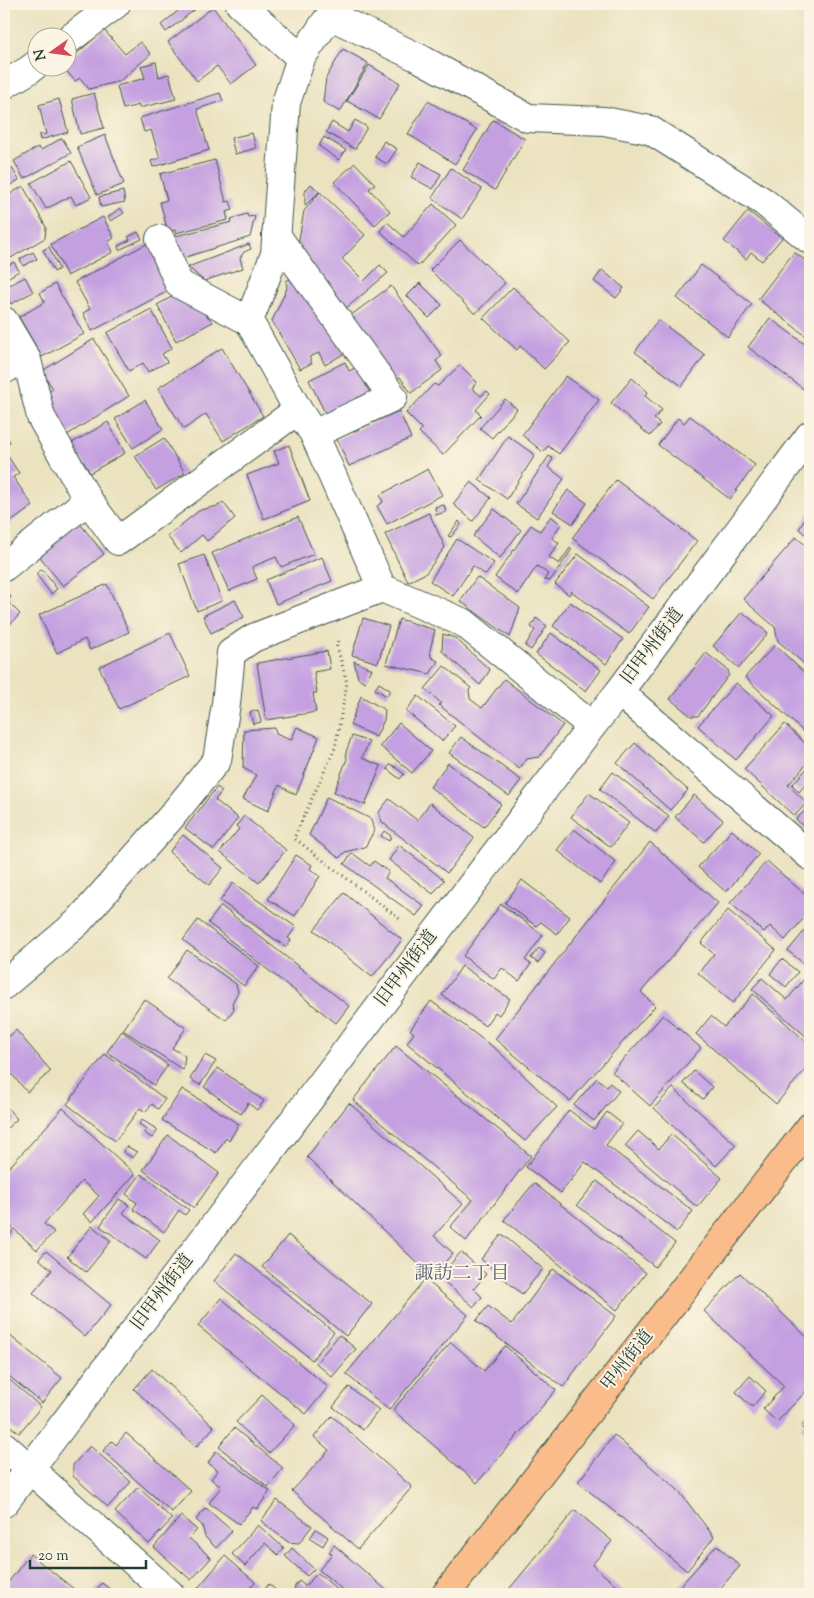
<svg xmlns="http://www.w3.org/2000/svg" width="814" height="1598" font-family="'Sorts Mill Goudy','Noto Serif JP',serif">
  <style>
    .building { fill: #c4a0e1 }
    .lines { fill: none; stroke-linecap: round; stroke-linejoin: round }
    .minor-casing { stroke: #3e5649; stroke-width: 30 }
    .highway-casing { stroke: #3e5649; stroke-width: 30 }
    .path { stroke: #3e5649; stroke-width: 3; stroke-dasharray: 1 4; stroke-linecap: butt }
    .minor { stroke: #fff; stroke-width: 28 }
    .highway { stroke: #f9bc8a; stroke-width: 28 }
    .labels { text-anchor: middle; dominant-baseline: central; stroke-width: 4; stroke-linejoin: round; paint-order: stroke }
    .street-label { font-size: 18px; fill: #1f3d34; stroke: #fcf5e5 }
    .neighbourhood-label { font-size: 19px; fill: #596071; stroke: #fcf5e5 }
  </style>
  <rect width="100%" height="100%" fill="#fcf5e5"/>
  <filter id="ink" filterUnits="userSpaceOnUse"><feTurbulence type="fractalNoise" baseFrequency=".02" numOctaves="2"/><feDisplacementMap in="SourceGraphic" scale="10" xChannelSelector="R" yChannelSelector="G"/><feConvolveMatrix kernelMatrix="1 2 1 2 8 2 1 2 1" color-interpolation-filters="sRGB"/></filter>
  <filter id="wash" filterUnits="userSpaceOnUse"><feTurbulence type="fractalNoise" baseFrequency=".0096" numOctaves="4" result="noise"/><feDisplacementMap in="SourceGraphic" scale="20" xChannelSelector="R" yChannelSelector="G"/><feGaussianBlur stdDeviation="1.12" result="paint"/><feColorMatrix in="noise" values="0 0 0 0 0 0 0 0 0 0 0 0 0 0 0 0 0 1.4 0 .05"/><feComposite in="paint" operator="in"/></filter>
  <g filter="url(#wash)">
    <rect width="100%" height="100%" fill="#ebe2bf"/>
    <g id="blocks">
      <g class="building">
        <path d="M179 4H202L166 32 161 25 179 10 176 6Z"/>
        <path d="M213 7 256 65 231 84 217 66 197 81 168 42Z"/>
        <path d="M104 30 125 54 140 42 151 54 120 81 89 89 80 78 75 81 64 68H68V61Z"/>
        <path d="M343 49 368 63 340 112 323 102 326 78Z"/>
        <path d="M156 62 159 77 169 74 176 99 139 108V105L123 109 117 86 145 78 141 66Z"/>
        <path d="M369 65 400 83 379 119 347 101Z"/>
        <path d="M94 93 104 128 80 134 72 99Z"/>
        <path d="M220 93 223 101 197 109 209 150 153 167 151 161 160 158 151 130 144 132 140 118Z"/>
        <path d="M59 99 68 132 40 140 39 135 46 134 39 105Z"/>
        <path d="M428 101 477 130 455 164 408 134Z"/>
        <path d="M355 120 367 127 355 149 326 132 332 122 348 132Z"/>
        <path d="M493 120 525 139 495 190 463 170Z"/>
        <path d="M252 133 256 148 235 154 231 138Z"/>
        <path d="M105 135 124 184 97 195 77 147Z"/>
        <path d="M324 137 346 150 339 160 319 146Z"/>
        <path d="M62 138 71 153 24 179 14 161 38 147 41 150Z"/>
        <path d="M384 141 397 149 387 164 375 157Z"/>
        <path d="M215 160 226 202 230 201 233 210 226 212 228 220 176 233V230L168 232 160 202 167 200 160 174Z"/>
        <path d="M71 161 91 197 76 205 71 196 46 209 31 183Z"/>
        <path d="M420 162 441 174 433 189 411 177Z"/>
        <path d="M355 163 375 184 369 189 390 211 375 225 334 182Z"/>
        <path d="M12 168 19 180 4 189V173Z"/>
        <path d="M451 168 482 189 462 219 432 198Z"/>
        <path d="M311 184 319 192 305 206V191Z"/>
        <path d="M23 186 46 227 45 238 4 262V198Z"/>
        <path d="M123 191 125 202 101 207 99 197Z"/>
        <path d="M320 192 365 235 342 259 364 281 380 265 388 273 344 310 298 245 304 211Z"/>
        <path d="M433 204 456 225 418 266 380 231 387 222 404 237Z"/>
        <path d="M120 208 124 213 111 221 108 217Z"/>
        <path d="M748 211 782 238 762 261 751 252 746 259 724 241Z"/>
        <path d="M247 214 248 217 255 216 250 237 183 258 172 237 232 222 231 219Z"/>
        <path d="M103 217 114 238 108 242 113 252 67 276 51 244Z"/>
        <path d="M138 232 142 239 119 250 118 246 130 240 128 237Z"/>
        <path d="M460 240 505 283 475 314 430 270Z"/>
        <path d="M148 243 172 289 92 331 83 313 90 309 75 282Z"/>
        <path d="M249 244 251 249 244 252 240 258 243 268 204 281 188 267Z"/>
        <path d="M49 247 59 269 54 272 43 250Z"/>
        <path d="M33 252 37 259 23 266 20 259Z"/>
        <path d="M794 252 810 264V339L758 299Z"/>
        <path d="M14 262 19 271 4 280V268Z"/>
        <path d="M701 265 752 304 728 337 677 298Z"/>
        <path d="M602 270 624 288 616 298 594 281Z"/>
        <path d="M25 277 33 292 11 304 4 288Z"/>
        <path d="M294 277 345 353 325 365 319 353 309 357 312 363 300 369 272 321 287 288 286 281Z"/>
        <path d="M420 283 442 305 429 318 407 296Z"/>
        <path d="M55 284 84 334 42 357 19 317 45 302 40 293Z"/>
        <path d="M391 286 442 356 436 361 442 370 411 393 400 377 393 382 347 318Z"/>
        <path d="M513 287 570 342 544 369 520 346 517 350 483 318Z"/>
        <path d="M175 295 191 300 213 322 176 341 157 305Z"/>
        <path d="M151 309 172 348 162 354 167 362 148 372 143 363 129 371 107 333Z"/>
        <path d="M770 318 810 348V394L748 347Z"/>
        <path d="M658 320 705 355 682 386 635 352Z"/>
        <path d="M94 339 129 396 67 435 50 407 46 393 53 389 42 371Z"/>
        <path d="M222 348 263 416 223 441 206 414 184 429 158 388Z"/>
        <path d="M345 362 349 371 357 367 370 393 326 415 309 380Z"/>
        <path d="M460 365 477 382 472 388 481 396 487 391 490 394 476 410 481 415 443 455 419 432 422 429 406 413 434 384 438 386Z"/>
        <path d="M566 376 599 400 559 454 548 446 543 452 522 435Z"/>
        <path d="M632 378 648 392 645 396 662 410 654 419 660 424 650 436 611 403Z"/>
        <path d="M505 399 517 409 492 438 480 428Z"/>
        <path d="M4 400 10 409 4 413Z"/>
        <path d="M145 400 163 429 133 448 115 419Z"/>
        <path d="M399 411 411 438 349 466 337 439Z"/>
        <path d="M690 416 755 465 730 499 658 445 678 418 684 423Z"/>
        <path d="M108 422 125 453 90 473 72 443Z"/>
        <path d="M4 432 10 442 4 446Z"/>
        <path d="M508 436 535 455 507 499 479 480Z"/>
        <path d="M164 438 185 473 156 490 135 456Z"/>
        <path d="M289 445 310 501 264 519 247 475 279 463 274 451Z"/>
        <path d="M5 452 19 473 13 477 33 506 4 527V453Z"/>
        <path d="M549 456 553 459 548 467 564 479 537 518 516 504Z"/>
        <path d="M428 469 442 495 387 524 377 506 383 502 380 495Z"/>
        <path d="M616 480 697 541 653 599 572 538Z"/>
        <path d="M471 482 491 498 473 521 453 504Z"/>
        <path d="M568 490 587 503 573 524 553 511Z"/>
        <path d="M223 502 235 518 207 541 202 535 181 553 167 536 200 510 218 506Z"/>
        <path d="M444 505 446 512 436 515 435 507Z"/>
        <path d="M494 509 521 530 500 558 473 536Z"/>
        <path d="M810 511V538L799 529Z"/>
        <path d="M429 513 445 547 426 573 408 582 385 534Z"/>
        <path d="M551 516 561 524 552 538 559 543 549 557 559 564 570 548 572 549 550 581 544 580 548 574 537 566 518 594 495 577 531 525 540 531Z"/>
        <path d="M298 517 314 554 281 567 276 557 252 567 257 579 229 591 212 553Z"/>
        <path d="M78 521 104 554 63 586 37 553Z"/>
        <path d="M459 521 461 524 451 537 448 536Z"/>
        <path d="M796 537 810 549V669L778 641 775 627 743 599Z"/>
        <path d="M457 539 494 563 486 575 473 566 453 596 430 581Z"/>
        <path d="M578 554 649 607 629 634 571 591 569 595 555 584Z"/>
        <path d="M204 555 222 601 197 611 179 564Z"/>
        <path d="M322 557 332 581 276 604 266 580Z"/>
        <path d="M42 569 57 589 51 594 36 574Z"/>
        <path d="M477 577 520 608 510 637 460 601Z"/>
        <path d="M107 584 129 632 90 650 85 639 57 653 39 615Z"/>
        <path d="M4 589 11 597 7 601 20 614 4 631Z"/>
        <path d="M235 600 244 617 211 633 203 616Z"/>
        <path d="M570 602 623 639 606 664 553 626Z"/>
        <path d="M742 612 768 633 739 668 713 646Z"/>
        <path d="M363 618 389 626 378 663 352 655Z"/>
        <path d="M536 618 547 626 531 650 525 646 535 630 531 627Z"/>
        <path d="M399 619 435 630 430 650 431 657 438 661 430 674 386 664Z"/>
        <path d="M170 633 190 676 119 709 99 667Z"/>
        <path d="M551 633 601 670 586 691 536 654Z"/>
        <path d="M443 634 455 638 490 670 480 685 442 651Z"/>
        <path d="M775 645 810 678V738L745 677Z"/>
        <path d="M327 651 330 669 314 672 317 693H313L316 712 266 720 257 663Z"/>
        <path d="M706 653 728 670 729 675 698 716H691L670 699Z"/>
        <path d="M354 661 372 669 365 682 358 678Z"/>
        <path d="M444 666 471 688 469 690 470 699 482 708 504 679 563 725 539 757 527 759 519 769 439 705 441 703 425 689Z"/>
        <path d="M379 683 390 690 387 696 375 689Z"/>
        <path d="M736 683 774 716 736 760 698 726Z"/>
        <path d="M361 696 385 710 384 720 376 737 350 725Z"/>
        <path d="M418 696 455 726 442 741 406 711Z"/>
        <path d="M258 710 261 722 253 724 250 712Z"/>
        <path d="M399 723 431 751 412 773 380 746Z"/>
        <path d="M785 724 810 748V760L788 785 807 803 794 816 744 769Z"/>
        <path d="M297 727 319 737 296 795 279 785 268 811 243 799 256 775 243 768 244 730 275 728 276 734 291 740Z"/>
        <path d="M352 736 369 742 362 758 381 766 365 805 334 792 347 759 346 752Z"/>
        <path d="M461 737 521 780 509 796 449 753Z"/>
        <path d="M635 743 688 790 670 810 617 763Z"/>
        <path d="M448 763 501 804 484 827 430 787Z"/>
        <path d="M391 764 404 774 400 779 387 769Z"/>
        <path d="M810 765V779L799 792 792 785Z"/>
        <path d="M613 772 669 816 656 833 600 789Z"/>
        <path d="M217 787 222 791 215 800 238 818 214 850 185 828Z"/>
        <path d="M589 793 629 823 611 847 571 817Z"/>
        <path d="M694 795 723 820 704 842 675 817Z"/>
        <path d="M327 797 371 819 374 831 365 847 345 852 339 858 309 835Z"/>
        <path d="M389 799 417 820 430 803 474 838 447 873 382 822 379 812Z"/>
        <path d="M810 806V834L796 819Z"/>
        <path d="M244 816 286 850 259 883 220 852 239 829 236 826Z"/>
        <path d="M574 829 616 862 600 884 557 850Z"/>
        <path d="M732 830 759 854 726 892 698 867Z"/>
        <path d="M384 831 391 836 389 841 381 836Z"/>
        <path d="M183 835 223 868 209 885 169 852Z"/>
        <path d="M650 842 718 903 641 992 655 1006 570 1101 495 1039Z"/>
        <path d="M399 845 444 880 433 894 389 860Z"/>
        <path d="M352 853 370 866 374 861 389 872 385 878 424 906 416 916 344 864Z"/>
        <path d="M296 855 312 865 310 869 320 876 295 916 268 899Z"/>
        <path d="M767 861 810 899V911L785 940 770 926 764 932 730 903Z"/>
        <path d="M522 880 570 917 557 934 541 922 536 926 505 903Z"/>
        <path d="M233 883 296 927 288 938 291 940 286 947 220 901Z"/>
        <path d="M344 893 402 940 372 977 314 930Z"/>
        <path d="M501 904 543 935 525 960 531 964 519 981 502 968 494 979 463 956Z"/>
        <path d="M221 906 349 1006 336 1023 208 923Z"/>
        <path d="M728 910 776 950 733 1003 698 973 714 954 701 943Z"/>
        <path d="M198 920 259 966 244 986 183 940Z"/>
        <path d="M810 924V962L807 966 788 951Z"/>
        <path d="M539 948 545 953 538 963 531 958Z"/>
        <path d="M187 950 236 984 238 992 232 1003 234 1009 226 1020 167 979Z"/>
        <path d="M782 959 798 972 786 987 770 974Z"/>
        <path d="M462 966 510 999 499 1015 495 1012 485 1026 442 995Z"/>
        <path d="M762 978 787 1000 805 978 810 983V1037L809 1039 752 989Z"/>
        <path d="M753 994 810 1045V1064L776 1104 696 1034 711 1016 724 1027Z"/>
        <path d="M144 999 186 1028 172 1048 185 1056 183 1070 123 1030Z"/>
        <path d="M431 1001 497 1050 557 1107 525 1141 407 1043 414 1033 410 1030Z"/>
        <path d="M663 1015 701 1048 650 1106 612 1072Z"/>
        <path d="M16 1030 51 1071 27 1092 4 1065V1041Z"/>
        <path d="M122 1031 168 1065 154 1085 107 1052Z"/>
        <path d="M396 1046 531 1156 466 1241 450 1227 473 1200 353 1100Z"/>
        <path d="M105 1054 165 1099 158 1109 152 1104 145 1112 140 1108 115 1141 67 1104Z"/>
        <path d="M205 1055 216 1061 200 1085 190 1079Z"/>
        <path d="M218 1068 264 1101 257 1110 248 1103 241 1114 204 1087Z"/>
        <path d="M694 1071 712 1087 703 1099 683 1083Z"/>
        <path d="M597 1078 607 1087 610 1083 619 1091 594 1121 574 1105Z"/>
        <path d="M673 1088 736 1145 716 1166 654 1108Z"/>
        <path d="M182 1089 239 1124 229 1141 226 1138 216 1153 162 1120Z"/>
        <path d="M349 1103 463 1204 434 1236 453 1253 432 1277 307 1157Z"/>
        <path d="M4 1104 17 1119 4 1131Z"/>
        <path d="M63 1108 135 1174 92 1222 83 1214 99 1196 82 1181 44 1224 54 1232 37 1250 4 1220V1173Z"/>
        <path d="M569 1110 594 1129 607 1112 622 1124 606 1145 693 1211 677 1232 585 1162 561 1193 526 1167Z"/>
        <path d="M142 1120 158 1130 152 1138 144 1133 147 1129 139 1124Z"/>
        <path d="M638 1131 659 1149 671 1134 722 1178 697 1207 625 1146Z"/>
        <path d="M168 1135 219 1173 194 1208 143 1170Z"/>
        <path d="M126 1146 137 1152 133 1158 123 1152Z"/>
        <path d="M141 1174 189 1210 185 1215 179 1210 164 1232 133 1209 137 1203 126 1194Z"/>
        <path d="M597 1181 675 1243 655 1267 577 1205Z"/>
        <path d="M534 1183 646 1273 617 1310 504 1220Z"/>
        <path d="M119 1199 129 1205 123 1213 160 1240 146 1259 100 1226Z"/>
        <path d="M4 1223 13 1232 4 1242Z"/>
        <path d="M92 1226 111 1241 86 1272 67 1257Z"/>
        <path d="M502 1234 543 1269 522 1294 481 1259Z"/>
        <path d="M288 1235 372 1304 346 1336 262 1267Z"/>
        <path d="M46 1251 111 1305 85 1337 33 1293 52 1270 39 1259Z"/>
        <path d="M461 1252 486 1274 474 1289 482 1297 474 1307 439 1277Z"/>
        <path d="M236 1253 334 1332 312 1360 214 1281Z"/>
        <path d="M553 1269 616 1316 563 1387 476 1321 488 1306 512 1324Z"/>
        <path d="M740 1273 810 1340V1387L777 1422 763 1409 784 1386 704 1311Z"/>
        <path d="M425 1279 468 1315 389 1410 346 1374Z"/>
        <path d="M221 1298 328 1387 306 1414 198 1326Z"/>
        <path d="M4 1331 62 1378 42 1403 4 1372Z"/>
        <path d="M339 1335 356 1349 332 1377 316 1363Z"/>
        <path d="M451 1342 484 1371 505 1346 556 1390 477 1483 393 1410Z"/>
        <path d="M152 1369 214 1427 196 1447 134 1389Z"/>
        <path d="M4 1375 41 1407 19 1433 4 1421Z"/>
        <path d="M750 1376 766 1391 752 1407 736 1392Z"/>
        <path d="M349 1387 379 1410 363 1430 333 1407Z"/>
        <path d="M262 1395 295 1425 269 1453 236 1422Z"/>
        <path d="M332 1416 412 1487 358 1549 292 1491 329 1450 314 1437Z"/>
        <path d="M810 1417V1435L801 1427Z"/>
        <path d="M234 1428 283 1468 268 1487 219 1447Z"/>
        <path d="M126 1433 191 1491 172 1512 103 1451 112 1441 116 1445Z"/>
        <path d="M614 1435 678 1490 714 1537 687 1571 578 1482Z"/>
        <path d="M90 1446 131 1482 108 1507 73 1476V1465Z"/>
        <path d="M216 1451 270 1491 257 1509 253 1507 239 1524 209 1503 221 1487 211 1479 218 1470 208 1463Z"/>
        <path d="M138 1487 172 1519 149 1544 115 1512Z"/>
        <path d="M277 1500 312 1526 299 1543 288 1542 261 1521Z"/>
        <path d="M206 1508 232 1531 216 1548 205 1537 202 1525 196 1520Z"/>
        <path d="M575 1510 612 1541 592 1565 627 1594H505Z"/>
        <path d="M181 1516 197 1530 189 1538 211 1558 191 1580 154 1547Z"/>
        <path d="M258 1525 284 1548 278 1555 265 1543 245 1566 232 1554Z"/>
        <path d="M316 1529 328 1537 323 1546 310 1538Z"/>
        <path d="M334 1545 391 1594H348L319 1570 332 1554 329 1552Z"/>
        <path d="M717 1545 740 1566 715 1594H673Z"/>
        <path d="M292 1548 314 1569 307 1576 285 1556Z"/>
        <path d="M30 1554 80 1594H4V1588Z"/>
        <path d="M225 1556 255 1582 244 1594H205L198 1588Z"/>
        <path d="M318 1573 342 1594H294L295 1586 299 1581 305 1586Z"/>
        <path d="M102 1583 116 1594H93Z"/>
        <path d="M269 1584 280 1594H260Z"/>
      </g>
    </g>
  </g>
  <g filter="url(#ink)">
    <use href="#blocks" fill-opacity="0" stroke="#3e5649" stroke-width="1"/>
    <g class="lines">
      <g class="minor-casing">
        <g id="minor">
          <path d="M240 4 301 58 286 103 275 254 249 321 298 410 314 434 382 588 464 623 592 726"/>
          <path d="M331 16 421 59 528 118 604 121 650 130 764 202 810 240"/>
          <path d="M68 40 116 4"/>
          <path d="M301 58 338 4"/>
          <path d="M4 85 29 70 38 63"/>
          <path d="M276 235 393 397 314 434"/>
          <path d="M160 239 179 284 249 321"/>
          <path d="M4 321 27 360 41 417 88 500 118 541 298 410"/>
          <path d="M4 370 24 357"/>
          <path d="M4 567 88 500"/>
          <path d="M619 692 810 856"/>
          <path d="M4 985 77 923 171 817 217 760 226 704 231 653 253 638 382 588"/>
          <path d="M4 1446 170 1594"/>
          <path d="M4 1503 592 726 619 692 810 435"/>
        </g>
      </g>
      <g class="highway-casing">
        <path id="highway" d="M446 1594 810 1127"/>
      </g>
      <path class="path" d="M338 641 337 646 347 683 335 748 294 838 401 920"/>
      <use href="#minor" class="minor"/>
      <use href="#highway" class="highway"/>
    </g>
  </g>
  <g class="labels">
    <g class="street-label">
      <text transform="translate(653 647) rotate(-53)">旧甲州街道</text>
      <text transform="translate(407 969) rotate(-53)">旧甲州街道</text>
      <text transform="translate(163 1293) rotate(-53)">旧甲州街道</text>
      <text transform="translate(628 1361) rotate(-52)">甲州街道</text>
    </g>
    <g class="neighbourhood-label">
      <text x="462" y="1274">諏訪二丁目</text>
    </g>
  </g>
  <rect width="814" height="1598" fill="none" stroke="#fcf5e5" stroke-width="20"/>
  <g transform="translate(52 52) rotate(256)"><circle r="24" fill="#fcf5e5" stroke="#a4ab9e"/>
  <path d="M0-4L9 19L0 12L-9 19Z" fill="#d1495b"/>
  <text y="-8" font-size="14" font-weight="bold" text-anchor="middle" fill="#1f3d34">N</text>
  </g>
  <path d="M30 1560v8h116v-8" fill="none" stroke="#1f3d34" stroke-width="2.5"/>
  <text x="38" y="1560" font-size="15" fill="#1f3d34" stroke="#fcf5e5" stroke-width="4" paint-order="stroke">20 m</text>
</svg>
